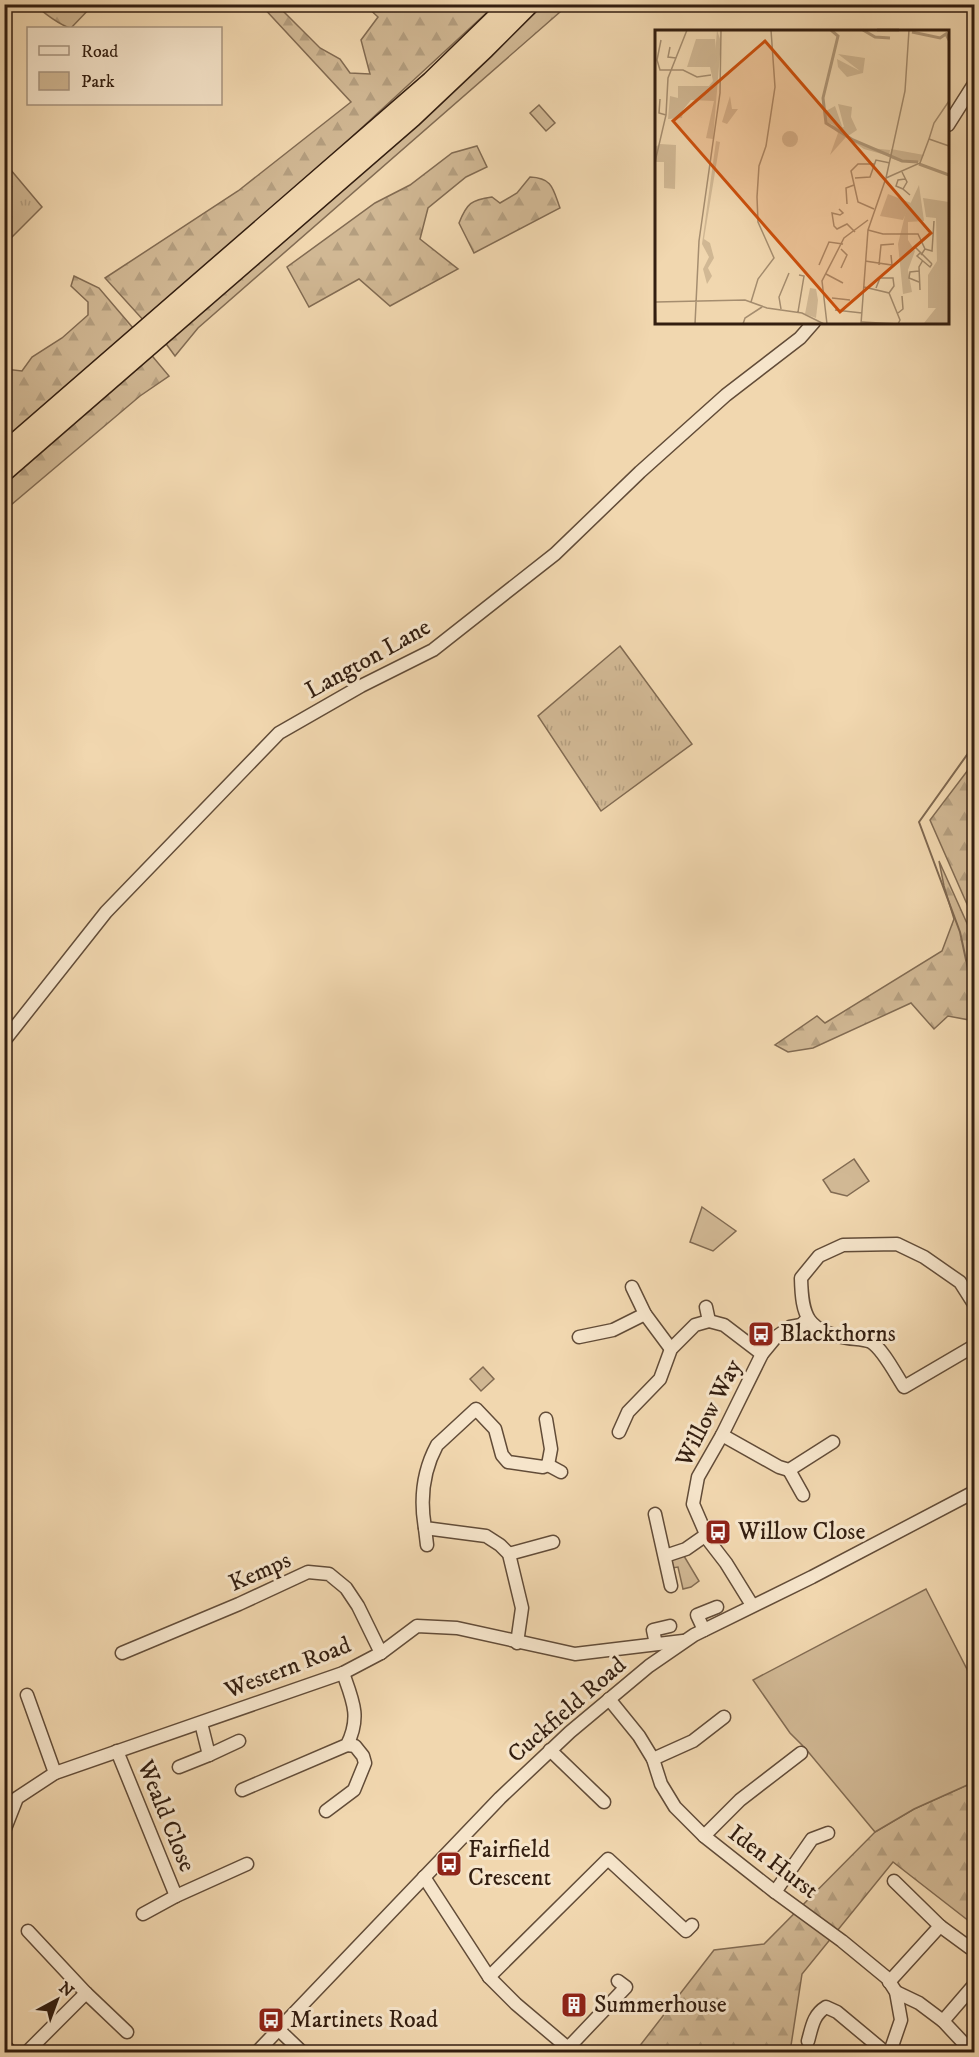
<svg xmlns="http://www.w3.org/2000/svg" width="979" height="2057" font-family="'IM FELL DW Pica',serif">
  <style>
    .grass { fill: url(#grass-tufts); stroke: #826b52; stroke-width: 1.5 }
    .forest { fill: url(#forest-firs); stroke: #826b52; stroke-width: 1.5 }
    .park { fill: #d1b894; stroke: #826b52; stroke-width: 1.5 }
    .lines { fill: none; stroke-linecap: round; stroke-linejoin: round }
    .stream { stroke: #7e674f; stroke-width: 2 }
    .minor-casing { stroke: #624c38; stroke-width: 15 }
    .highway-casing { stroke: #331e10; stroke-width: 21 }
    .minor { stroke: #f6e5cb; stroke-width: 12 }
    .highway { stroke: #f1d7af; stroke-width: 18 }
    .labels { text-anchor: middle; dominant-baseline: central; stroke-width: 6; stroke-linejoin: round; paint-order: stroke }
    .street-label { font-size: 24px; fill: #331e10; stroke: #f6e5cb }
    .poi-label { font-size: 24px; fill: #331e10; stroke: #f6e5cb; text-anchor: start }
    .inset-river { fill: none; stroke: #b09879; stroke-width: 3 }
    .inset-road { fill: none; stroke: #a58d6f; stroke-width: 1.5 }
    .view { fill: #cd500d; fill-opacity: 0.15; stroke: #cd500d; stroke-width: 3 }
    .inset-edge { fill: none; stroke: #331e10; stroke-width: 3 }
  </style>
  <defs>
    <pattern id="grass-tufts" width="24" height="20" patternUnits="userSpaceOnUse" patternTransform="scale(1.5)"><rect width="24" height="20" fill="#d1b894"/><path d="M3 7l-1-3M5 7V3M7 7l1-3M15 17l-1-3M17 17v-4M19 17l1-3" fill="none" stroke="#b49e7f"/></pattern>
    <pattern id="forest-firs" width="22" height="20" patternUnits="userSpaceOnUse" patternTransform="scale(1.5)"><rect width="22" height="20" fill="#d1b894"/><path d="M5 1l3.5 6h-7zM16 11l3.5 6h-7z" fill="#b49e7f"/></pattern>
  </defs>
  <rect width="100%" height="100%" fill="#f1d7af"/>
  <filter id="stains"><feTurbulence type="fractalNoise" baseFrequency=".00333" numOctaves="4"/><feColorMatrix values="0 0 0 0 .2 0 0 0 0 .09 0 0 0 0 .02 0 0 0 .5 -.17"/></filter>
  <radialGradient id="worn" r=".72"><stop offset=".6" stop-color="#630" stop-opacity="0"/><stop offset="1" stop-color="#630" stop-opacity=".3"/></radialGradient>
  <g class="grass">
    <path d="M5 163 42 207 5 244H4Z"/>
    <path d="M620 646 692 744 601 811 538 716Z"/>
  </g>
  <g class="forest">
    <path d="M36 5H93L71 28C61 26 42 12 36 5Z"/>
    <path d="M261 5H277L320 48 340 59 350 73 370 74 361 40 378 17 365 5H495L265 217 145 322 105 278 238 191 351 102Z"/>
    <path d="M543 5H568L198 328 175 356 164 341 452 91Z"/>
    <path d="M477 146 487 167 466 177 428 208 420 239 458 269 390 306 359 279 309 307 287 267 375 203 410 185 452 153Z"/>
    <path d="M530 177C553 178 553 189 560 208L474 253 459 223C467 203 471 200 492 197L500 203 517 193Z"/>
    <path d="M74 276 99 288 133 328 5 441V369L22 371 32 357 62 338 88 315V302L71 286Z"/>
    <path d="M148 351 169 376 140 396 5 510 4 479Z"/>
    <path d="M974 762V920L930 820Z"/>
    <path d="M939 861 974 939V1035L969 1020 948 1016 934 1029 911 1003 813 1048 788 1052 775 1045 817 1016 825 1023 942 951 954 919 944 886Z"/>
    <path d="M974 1782V1925L893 1862 802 1974 790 2052H635L714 1950 764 1944 875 1832 914 1809Z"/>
  </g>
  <g class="park">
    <path d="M539 105 555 123 546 131 530 113Z"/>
    <path d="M854 1159 869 1181 847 1196 831 1192 823 1180Z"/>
    <path d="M702 1207 736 1231 713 1251 690 1242Z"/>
    <path d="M483 1367 494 1379 481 1391 470 1379Z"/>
    <path d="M684 1556 699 1581 691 1587 683 1589 678 1567 672 1568 670 1564 674 1558Z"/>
    <path d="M926 1589 974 1683V1782L914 1809 875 1832 805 1748 790 1733 753 1680Z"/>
  </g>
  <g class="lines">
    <path class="stream" d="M974 745 919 822 960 932 974 997"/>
    <g class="minor-casing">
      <g id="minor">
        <path d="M948 125 974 84"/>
        <path d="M4 1041 106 912 279 733 361 686 433 650 555 554 640 472 726 395 800 338 814 322"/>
        <path d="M632 1287 645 1314 671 1349"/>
        <path d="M974 1304 960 1282 924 1257 897 1244 843 1245 819 1256 801 1278C802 1317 807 1331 848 1338 854 1339 865 1339 871 1342 883 1349 896 1375 904 1387L974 1346"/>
        <path d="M706 1307 709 1321"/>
        <path d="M579 1337 613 1330 645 1314"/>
        <path d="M619 1432 628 1412 660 1379 671 1349 695 1325 709 1321 724 1325 762 1354"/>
        <path d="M722 1435 779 1467 789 1470 833 1442"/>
        <path d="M548 1465 561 1472"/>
        <path d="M789 1470 803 1495"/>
        <path d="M655 1514 671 1586"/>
        <path d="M425 1528 427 1545"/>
        <path d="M509 1554 553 1542"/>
        <path d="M665 1556 686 1549 706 1535"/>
        <path d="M752 1605 726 1563 709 1541 693 1504 698 1477 722 1435 762 1354 776 1337 790 1327 801 1325 807 1319"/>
        <path d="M704 1630 697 1615 717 1607"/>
        <path d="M517 1643 522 1608 509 1554 500 1545 486 1536 425 1528C420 1500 423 1471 437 1445L476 1409 495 1429 502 1455 508 1462 543 1467 548 1465 551 1449 546 1419"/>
        <path d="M656 1644 653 1630 670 1626"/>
        <path d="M122 1653 239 1604 308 1572 329 1574 346 1588 358 1606 381 1653"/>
        <path d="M27 1695 55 1773"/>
        <path d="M609 1699 639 1736 653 1759 661 1784 675 1807 704 1836 775 1892 842 1941 887 1978 896 1992 901 2020 890 2052"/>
        <path d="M550 1750 604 1802"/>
        <path d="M117 1751 176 1896"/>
        <path d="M209 1755 239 1741"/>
        <path d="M653 1759 693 1741 724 1717"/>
        <path d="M179 1767 209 1755 201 1723"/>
        <path d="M242 1790 347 1745C361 1717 353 1701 343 1673"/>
        <path d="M326 1811 354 1790 365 1763 363 1756 355 1746 347 1745"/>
        <path d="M4 1831 17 1798 55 1773 343 1673 381 1653 417 1626 457 1628 575 1654 683 1641"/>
        <path d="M704 1836 740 1800 801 1753"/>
        <path d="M424 1877 489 1977 516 2004 568 2048 626 1987 618 1981"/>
        <path d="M894 1881 940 1926 970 1948"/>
        <path d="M775 1892 812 1839 828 1833"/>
        <path d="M143 1914 176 1896 247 1864"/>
        <path d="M28 1931 86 1993 127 2032"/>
        <path d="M489 1977 608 1859 686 1931 692 1925"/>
        <path d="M889 1982 940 1926"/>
        <path d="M896 1992 919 2003 943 2021 972 2052"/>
        <path d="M943 2021 974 1985"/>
        <path d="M279 2030 302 2052"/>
        <path d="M808 2041C812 2027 813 2015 826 2007L837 2012 885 2052"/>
        <path d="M4 2045 11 2052"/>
        <path d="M27 2052 86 1993"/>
        <path d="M257 2052 500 1798 570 1732 649 1666 694 1635 812 1577 974 1492"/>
      </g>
    </g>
    <g class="highway-casing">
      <g id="highway">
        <path d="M4 452 431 81 510 4"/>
        <path d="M4 472 412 118 485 49 530 4"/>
      </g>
    </g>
    <use href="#minor" class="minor"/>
    <use href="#highway" class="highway"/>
  </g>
  <defs>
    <g id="bus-square" transform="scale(1.35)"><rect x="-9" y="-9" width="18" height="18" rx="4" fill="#8f2418" stroke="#f6e5cb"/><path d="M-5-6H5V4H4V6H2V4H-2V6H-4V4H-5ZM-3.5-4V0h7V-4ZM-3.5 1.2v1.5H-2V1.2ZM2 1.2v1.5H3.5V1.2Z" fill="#fff"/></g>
    <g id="building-square" transform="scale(1.35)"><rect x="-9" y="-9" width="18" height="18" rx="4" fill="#8f2418" stroke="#f6e5cb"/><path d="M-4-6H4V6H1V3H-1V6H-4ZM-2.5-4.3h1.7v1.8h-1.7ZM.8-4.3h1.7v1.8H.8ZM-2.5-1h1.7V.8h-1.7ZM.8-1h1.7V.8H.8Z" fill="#fff"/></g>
  </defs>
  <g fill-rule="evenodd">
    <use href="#bus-square" x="761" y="1334"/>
    <use href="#bus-square" x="718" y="1532"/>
    <use href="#bus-square" x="449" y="1864"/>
    <use href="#building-square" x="574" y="2005"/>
    <use href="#bus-square" x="271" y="2020"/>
  </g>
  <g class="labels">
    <g class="street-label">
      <text transform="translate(368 659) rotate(-29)">Langton Lane</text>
      <text transform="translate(709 1413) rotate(-63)">Willow Way</text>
      <text transform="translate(260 1572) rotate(-24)">Kemps</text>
      <text transform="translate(288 1668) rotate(-21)">Western Road</text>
      <text transform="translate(567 1710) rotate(-41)">Cuckfield Road</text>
      <text transform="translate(166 1816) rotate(68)">Weald Close</text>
      <text transform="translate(773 1862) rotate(37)">Iden Hurst</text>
    </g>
    <g class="poi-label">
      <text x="780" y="1334">Blackthorns</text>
      <text x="738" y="1532">Willow Close</text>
      <text x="468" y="1850">Fairfield<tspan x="468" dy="28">Crescent</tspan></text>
      <text x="594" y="2005">Summerhouse</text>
      <text x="290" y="2020">Martinets Road</text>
    </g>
  </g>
  <g transform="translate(655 30)">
    <rect width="294" height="294" fill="#f1d7af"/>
    <path d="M127 109a8 8 0 1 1 16 0a8 8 0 1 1-16 0ZM268 168 294 172V294L269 293 281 278H273V245L282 231 281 188 271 187Z" fill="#d1b894"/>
    <path d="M62 0 66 12 58 109 51 108 59 71 36 70 28 80 27 88 13 89 15 66 23 68V56H54L58 51ZM183 24 210 28 208 43 192 47 183 37 182 29 205 41ZM75 66 77 79H83L72 94 67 92ZM183 74 197 77 196 87 202 100 193 106 215 118 235 120 234 126 209 119 191 107 175 125 183 103 176 95 189 97ZM180 76 187 96 186 98 171 92V81ZM61 111 65 112 49 209 55 213 59 228 53 238 57 246 52 254 48 239 54 227 47 214ZM5 114 21 115 20 159 9 158V132H0V117ZM236 119 269 125 264 132 244 131 235 128ZM264 155 269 191 253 192V210L260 221 253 240 257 262 248 264 243 214 250 185Z" fill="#d1b894"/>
    <path d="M41 9H60L63 43 58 51 55 37H32ZM233 164 256 173 248 190 225 186Z" fill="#d1b894"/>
    <path d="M155 258 161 259 163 270 161 288 150 284Z" fill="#d1b894"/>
    <path class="inset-river" d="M176 0 183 6 168 68 171 93 198 110 247 131 263 132M208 0 220 7 235 8M222 0H244M257 2 285 8 291 4 294 10M264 134 294 145"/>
    <path class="inset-road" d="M6 10 2 30 5 40H28L42 47 56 45M15 17 13 27 21 28M5 69 4 83 11 85M274 109 279 93 294 71M0 132 11 85 13 48 32 0M247 142 252 152 248 159 255 165M200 148 215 147 221 130 235 133M231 148 265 133 274 109 294 116M248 159 241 156 243 150 250 149M192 174 191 158 199 155M184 179 188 183 185 185 177 183 179 196 182 199 192 194 200 202M219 179 203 172 196 141 203 134H219M213 200 228 204H263L270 219 266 225M260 217 277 234M270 219 277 221 279 191M265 223 262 226 275 237 277 234M210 231 237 235 236 225M164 235 174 212 188 214M224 235 226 215 239 214M186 238 192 225 186 219M264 241 255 242 254 248 264 252M171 244 188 253M221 258 225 248H238L239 256 234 263M265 260 264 237 268 230M0 262 1 294M177 268 195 270M1 272 90 270 112 278 147 283 169 294M96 272 103 249 119 228 103 192 102 167 104 136 111 116 120 57 116 0M126 279 124 267 134 243M180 280 207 283M143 282 149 246 144 245M243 283 248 279 247 266M207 292 243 294 245 290 234 263 209 257M40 294 44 211 65 63 66 0M88 294 90 288 107 277M172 294 167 251 189 208 213 190M206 294 213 200 231 148 250 61 254 0"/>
    <path class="view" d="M110 11 276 203 185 282 18 91Z"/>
    <rect width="294" height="294" class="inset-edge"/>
  </g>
  <rect width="979" height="2057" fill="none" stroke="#f1d7af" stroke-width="24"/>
  <rect x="6" y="6" width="967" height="2045" fill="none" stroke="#331e10" stroke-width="3"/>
  <rect x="12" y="12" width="955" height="2033" fill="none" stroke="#331e10" stroke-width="1.5"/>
  <rect x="27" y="27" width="195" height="78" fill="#f6e5cb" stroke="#a89580" stroke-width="1.5"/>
  <rect x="39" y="46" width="30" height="9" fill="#f6e5cb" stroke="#a89580" stroke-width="1.5"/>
  <text x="81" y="57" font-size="18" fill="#331e10">Road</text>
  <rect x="39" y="72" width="30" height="18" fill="#d1b894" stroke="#a89580" stroke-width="1.5"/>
  <text x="81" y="87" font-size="18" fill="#331e10">Park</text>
  <g transform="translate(57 2000) rotate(41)" stroke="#f6e5cb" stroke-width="4.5" paint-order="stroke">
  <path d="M0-4.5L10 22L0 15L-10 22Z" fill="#331e10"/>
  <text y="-9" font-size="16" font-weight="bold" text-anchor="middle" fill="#331e10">N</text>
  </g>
  <rect width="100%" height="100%" filter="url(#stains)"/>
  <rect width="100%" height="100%" fill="url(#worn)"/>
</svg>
